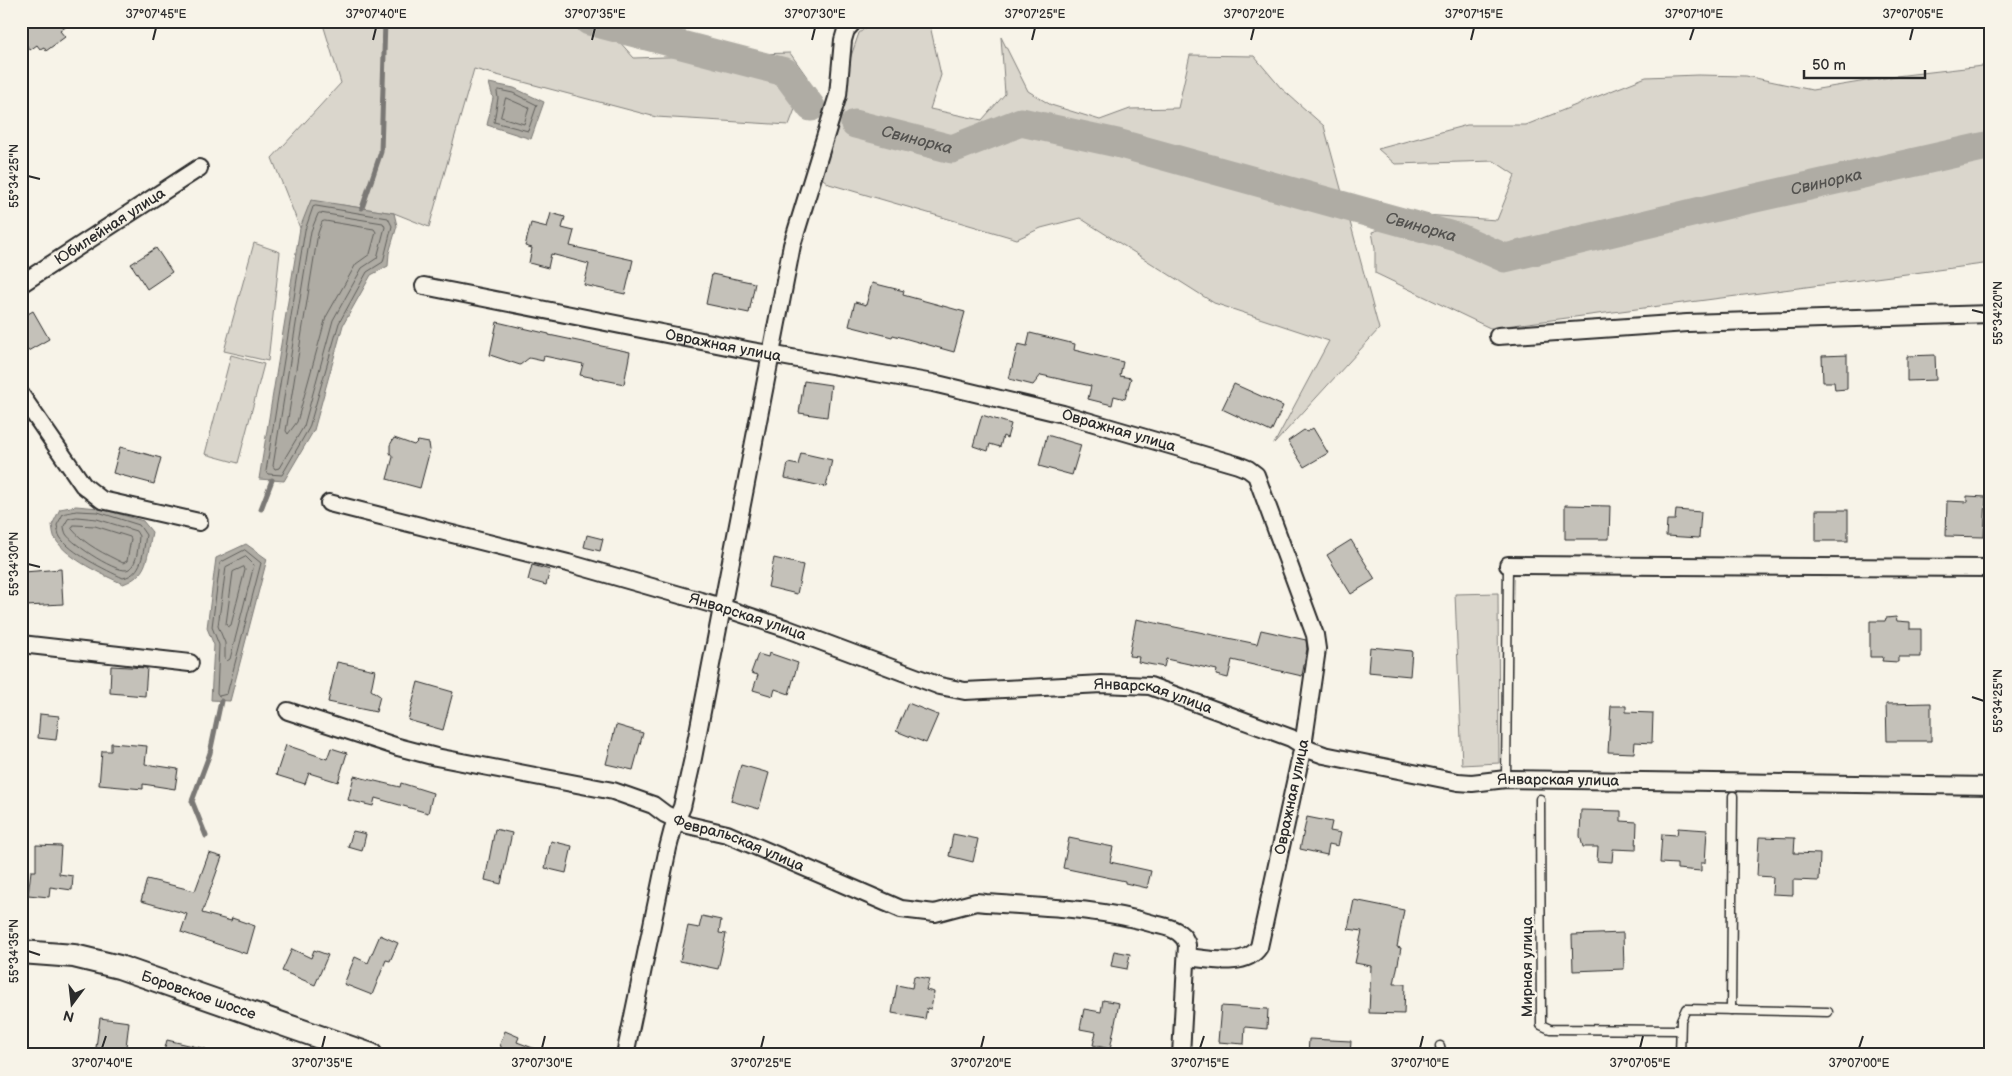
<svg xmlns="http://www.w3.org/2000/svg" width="2012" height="1076" font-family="'Balsamiq Sans',sans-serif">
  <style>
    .green { fill: #dad6cc; stroke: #82807c }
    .water { fill: #afaca4; stroke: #7a7874 }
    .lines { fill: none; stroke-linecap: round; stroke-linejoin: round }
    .shore { stroke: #605f5b; stroke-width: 1 }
    .stream { stroke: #7a7874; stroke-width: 5 }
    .river { stroke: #afaca4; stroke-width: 29 }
    .building { fill: #c4c1b9; stroke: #2b2b2b }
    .lane-casing { stroke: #2b2b2b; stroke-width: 11 }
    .street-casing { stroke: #2b2b2b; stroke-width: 20 }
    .secondary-casing { stroke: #2b2b2b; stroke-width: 26 }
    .lane { stroke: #f7f3e8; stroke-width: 8 }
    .street { stroke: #f7f3e8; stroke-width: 16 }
    .secondary { stroke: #f7f3e8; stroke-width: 22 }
    .ticks { fill: none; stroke: #2b2b2b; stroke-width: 2 }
    .labels { text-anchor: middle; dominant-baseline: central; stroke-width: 5; stroke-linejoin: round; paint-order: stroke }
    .street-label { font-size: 15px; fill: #2b2b2b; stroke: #f7f3e8 }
    .water-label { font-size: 16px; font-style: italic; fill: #53524f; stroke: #f7f3e8 }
    .neatline { fill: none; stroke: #2b2b2b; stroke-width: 2 }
    .ticks-label { font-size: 12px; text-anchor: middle; fill: #2b2b2b }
  </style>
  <rect width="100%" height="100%" fill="#f7f3e8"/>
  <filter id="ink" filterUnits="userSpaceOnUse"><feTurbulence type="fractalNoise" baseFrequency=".02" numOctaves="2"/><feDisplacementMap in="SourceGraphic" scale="10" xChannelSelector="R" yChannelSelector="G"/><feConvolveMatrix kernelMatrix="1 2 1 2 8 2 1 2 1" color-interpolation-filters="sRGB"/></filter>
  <g filter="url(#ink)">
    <g class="green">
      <path d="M322 21H601L634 58 790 53 807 77 789 125 656 117 474 69 429 227 394 213 342 205 300 228 272 158 341 83Z"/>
      <path d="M875 21H929L941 75 930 109 982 120 1005 94 1001 37 1028 91 1051 105 1100 120 1130 109 1178 108 1190 55 1254 56 1281 88 1324 126 1379 329 1274 444 1329 341 1214 303 1080 218 1041 228 1017 239 829 184 822 178 850 59 859 33Z"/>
      <path d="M1991 65V263L1490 328 1375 273V248L1372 232 1424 215 1497 220 1515 175 1494 161 1395 164 1378 149 1467 125H1526L1646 77 1698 75 1746 76 1812 90 1896 76Z"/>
      <path d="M254 243 280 252 268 361 224 351Z"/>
      <path d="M231 355 264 364 238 463 205 454Z"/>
      <path d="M1498 593 1499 763 1462 765 1455 594Z"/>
    </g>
    <g class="water">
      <path d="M489 83 514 88 544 102 531 139 487 125 493 98Z"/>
      <path d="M311 200 394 213 397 226 389 253 388 266 371 275 343 325 314 430 284 481 259 479 300 228Z"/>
      <path d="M76 506 99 508 143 521 152 532C147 556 149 575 123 584 102 574 69 560 56 540 53 536 53 530 52 525L60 509Z"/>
      <path d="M246 544 267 559 230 701 211 700 214 645 207 628 216 558Z"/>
    </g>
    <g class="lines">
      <g class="shore">
        <path d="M499 90 513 93 537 105 528 131 494 122 498 98 497 92Z"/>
        <path d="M506 98 529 108 524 124 501 117Z"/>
        <path d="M316 206 388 218 392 226 383 262 367 272 339 323 309 428 282 475 268 474 266 471 305 230 313 207Z"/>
        <path d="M320 213 383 223 385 227 377 258 362 268 333 320 304 426 279 468 275 469 273 466 311 231 318 214Z"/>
        <path d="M325 221 374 229 376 232 370 254 356 264 326 317 297 422 288 434 286 431 318 233 322 222Z"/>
        <path d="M77 511 98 512 139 525 146 535C143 552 143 574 123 578 106 570 70 553 60 537 58 534 58 529 57 525L63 514Z"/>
        <path d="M77 517 97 519 136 531 139 536C138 546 138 563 129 569 120 576 72 544 66 534 65 532 64 528 64 526L68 519Z"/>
        <path d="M74 525 95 526 130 537 131 539 127 561 123 563C105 554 85 545 72 529Z"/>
        <path d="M245 550 261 563 227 694 219 696 217 693 219 645 212 627 220 563Z"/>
        <path d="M246 557 254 565 230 659 227 661 225 659V643L218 626 226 567Z"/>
        <path d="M244 567 245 570 231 625 228 627 226 624 233 572Z"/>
      </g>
      <g class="stream">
        <path d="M362 208 381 152 385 21"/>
        <path d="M261 509 272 480"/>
        <path d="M206 836 192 801 210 753 221 701"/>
      </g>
      <g class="river">
        <path d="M589 21 785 72 811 107"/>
        <path id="s1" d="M855 124 952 149 1021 122 1117 143 1460 238 1505 258 1738 202 1991 145"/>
      </g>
    </g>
    <g class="building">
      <path d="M21 21H74L60 31 65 37 46 51 44 47 40 49 37 45 30 50 21 37Z"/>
      <path d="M551 213 565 217 562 228 574 231 570 246 633 260 625 294 584 285 589 264 551 254 548 268 529 263 532 248 525 246 531 223 547 227Z"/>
      <path d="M156 248 172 272 147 289 131 264Z"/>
      <path d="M712 274 755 283 749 313 706 304Z"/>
      <path d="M872 283 904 291 903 295 965 312 954 352 893 335 892 337 849 326 855 302 866 305Z"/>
      <path d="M33 311 49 339 28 351 21 339V318Z"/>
      <path d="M497 322 549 334V335L630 352 624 384 580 375 583 364 544 356 543 361 529 358 520 365 490 355Z"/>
      <path d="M1030 333 1075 344 1074 350 1123 362 1120 376 1131 378 1125 399 1114 396 1112 405 1088 399 1091 386 1041 375 1033 385 1009 379 1018 344 1027 346Z"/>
      <path d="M1847 355V389L1835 390 1834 382H1823L1822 356Z"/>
      <path d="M1935 355 1936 380 1907 381V356Z"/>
      <path d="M804 381 831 385 827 417 799 413Z"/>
      <path d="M1234 384 1283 406 1271 432 1222 409Z"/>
      <path d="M982 415 1011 424 1007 438 1003 436 1000 447 990 444 988 451 973 446Z"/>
      <path d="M1313 428 1328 453 1304 467 1288 441 1304 430 1307 432Z"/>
      <path d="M1047 435 1081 445 1072 475 1039 466Z"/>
      <path d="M394 438 414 445 418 441 429 443 430 450 420 488 387 479 393 457 390 453V445Z"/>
      <path d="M120 447 161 458 154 484 113 473Z"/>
      <path d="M801 453 832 460 826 487 785 478 788 463 798 465Z"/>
      <path d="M1967 496 1986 497 1984 537 1946 536 1947 501 1967 502Z"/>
      <path d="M1565 505 1610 506 1609 539H1565Z"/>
      <path d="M1676 510 1701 512 1699 538 1666 536 1667 520H1675Z"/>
      <rect x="1816" y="510" width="32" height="31"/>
      <path d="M587 535 603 539 600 551 584 547Z"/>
      <path d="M1351 540 1375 579 1351 594 1327 555Z"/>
      <path d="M774 558 803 565 797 594 768 587Z"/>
      <path d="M532 565 550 570 546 585 528 580Z"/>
      <path d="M61 569 63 604 26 606 24 572Z"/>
      <path d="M1896 617 1897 621 1910 622V629H1921V657H1898V662L1882 661 1883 657H1870V621H1885L1886 618Z"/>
      <path d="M1136 619 1257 644 1261 630 1306 640 1307 649 1302 676 1232 660 1228 678 1216 675 1217 670 1166 659 1164 667 1138 662 1139 657 1129 656Z"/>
      <path d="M1370 647 1412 651 1410 676 1368 672Z"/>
      <path d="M769 653 798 663 789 694 775 689 773 696 753 690 758 675 751 673 758 654 768 657Z"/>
      <path d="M337 662 375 670 371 690 380 696 376 712 328 702Z"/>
      <path d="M111 666 147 668 145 696 110 693Z"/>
      <path d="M418 682 453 692 443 730 408 720Z"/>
      <path d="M908 703 938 715 926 743 896 731Z"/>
      <path d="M1931 703V741H1887L1886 704Z"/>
      <path d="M1611 706H1626V712L1653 713 1652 743 1635 742 1634 753 1608 752Z"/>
      <path d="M40 714 59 716 56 740 38 738Z"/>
      <path d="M616 725 643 733 633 770 606 764Z"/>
      <path d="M111 743 147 746 145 764 178 769 175 789 143 784V789L99 785 102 751H111Z"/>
      <path d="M286 745 327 759 331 748 347 753 338 782 309 773 305 784 276 775Z"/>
      <path d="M741 765 769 773 759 809 731 801Z"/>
      <path d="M354 776 400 787 401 783 433 793 428 813 375 798 373 806 348 800Z"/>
      <path d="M1581 810 1621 811V821L1637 822 1636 850 1613 849 1612 862 1597 861 1598 847H1583L1580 836Z"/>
      <path d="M1307 817 1332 822 1330 831 1341 833 1338 846 1329 844 1327 855 1300 849Z"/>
      <path d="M1678 828 1707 830 1705 863H1701V871L1677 869V864L1660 863 1662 834 1677 835Z"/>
      <path d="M495 829 512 833 501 884 485 880Z"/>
      <path d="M353 831 366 834 362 851 348 847Z"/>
      <path d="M953 834 978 839 973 862 949 856Z"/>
      <path d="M1759 837 1795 838 1794 853 1820 854 1819 881 1793 880V895L1772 894 1773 877 1757 876Z"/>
      <path d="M1069 838 1113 847 1110 862 1151 871 1147 888 1125 883V881L1063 868Z"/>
      <path d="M551 841 572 846 566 873 545 868Z"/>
      <path d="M36 845 61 846 59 874 73 876 72 890 50 887 49 897 28 895 31 871H36Z"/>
      <path d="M209 853 222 857 202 913 231 921 232 918 255 926 247 954 181 932 187 914 141 901 147 879 195 891Z"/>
      <path d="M1354 900 1404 910 1397 947 1401 948 1394 984H1405L1404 1014 1369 1013 1371 966 1355 963 1362 931 1348 929Z"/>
      <path d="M702 916 721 920 719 933 726 934 718 969 680 961 688 926 699 928Z"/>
      <path d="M1623 933 1624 969 1573 971 1572 935Z"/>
      <path d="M380 935 398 943 390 961 386 960 372 995 344 984 355 957 368 963Z"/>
      <path d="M292 949 311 958 314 950 328 955 315 985 282 971Z"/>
      <path d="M1114 951 1130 954 1127 969 1111 966Z"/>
      <path d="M914 976 929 979 926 990 934 992 931 1009 927 1008 925 1019 892 1013 897 985 912 988Z"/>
      <path d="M1103 1000 1119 1003 1110 1049 1093 1045 1096 1032 1080 1029 1084 1009 1101 1012Z"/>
      <path d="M1221 1006 1268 1009 1267 1029 1245 1027 1244 1044 1218 1042Z"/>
      <path d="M100 1018 129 1022 125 1055H95Z"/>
      <path d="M505 1031 519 1037 517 1042 546 1053V1055H504L500 1044Z"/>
      <path d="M1309 1039 1351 1041 1350 1055H1308Z"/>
      <path d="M167 1040 206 1049V1055H163Z"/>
    </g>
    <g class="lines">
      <g class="lane-casing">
        <g id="lane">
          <path d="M1506 779 1508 565"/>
          <path d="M1540 799 1541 1025 1550 1029 1680 1030"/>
          <path d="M1731 1010 1733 796"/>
          <path d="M1440 1046 1442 1055"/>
          <path d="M1680 1055 1681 1020 1686 1009 1828 1012"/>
        </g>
      </g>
      <g class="street-casing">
        <g id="street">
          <path id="s2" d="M21 284 199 168"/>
          <path id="s3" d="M424 286 752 351 933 383 1063 414 1238 465 1248 469 1256 475 1315 635 1317 649 1303 746 1259 947C1246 968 1208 959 1187 957"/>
          <path d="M1498 336 1687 323 1991 314"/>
          <path d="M21 395 83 485 102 500 199 522"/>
          <path id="s4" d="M329 503 568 563 715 605 785 628 940 686 965 691 1102 684 1150 686 1291 738 1310 750 1324 755 1458 782 1472 783 1506 779 1991 786"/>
          <path d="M1508 565 1991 568"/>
          <path d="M21 644 190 663"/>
          <path id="s5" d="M288 711 398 747 436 757 613 791 653 805 665 814 688 825 727 834 901 909 935 913 976 902 986 903C1042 907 1100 908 1154 924 1162 926 1172 927 1179 933 1183 936 1186 940 1187 945L1181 1055"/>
          <path d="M625 1055 668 848 674 825 682 807 693 758 792 245 838 95 843 40 846 30 854 21"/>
        </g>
      </g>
      <g class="secondary-casing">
        <g id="secondary">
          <path id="s6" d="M21 952 74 956 119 967 371 1055"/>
        </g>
      </g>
      <use href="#lane" class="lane"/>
      <use href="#street" class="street"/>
      <use href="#secondary" class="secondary"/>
    </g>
  </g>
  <path class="ticks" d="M153 40 156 28M373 40 376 28M592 40 595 28M812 40 815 28M1032 40 1035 28M1251 40 1254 28M1471 40 1474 28M1690 40 1694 28M1910 40 1913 28M28 176 40 179M1972 310 1984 313M28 564 40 567M1972 697 1984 701M28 951 40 955M102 1048 106 1036M322 1048 325 1036M542 1048 545 1036M761 1048 764 1036M981 1048 984 1036M1200 1048 1204 1036M1420 1048 1423 1036M1640 1048 1643 1036M1859 1048 1863 1036"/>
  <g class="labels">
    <g class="street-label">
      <text stroke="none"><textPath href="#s2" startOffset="106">Юбилейная улица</textPath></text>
      <text stroke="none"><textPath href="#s3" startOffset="305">Овражная улица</textPath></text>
      <text stroke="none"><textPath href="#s3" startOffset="710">Овражная улица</textPath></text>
      <text stroke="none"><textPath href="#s4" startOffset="434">Январская улица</textPath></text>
      <text stroke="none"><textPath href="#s4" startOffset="854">Январская улица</textPath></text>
      <text stroke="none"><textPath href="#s4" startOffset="1274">Январская улица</textPath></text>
      <text transform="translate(1292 797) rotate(-78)">Овражная улица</text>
      <text stroke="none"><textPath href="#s5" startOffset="472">Февральская улица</textPath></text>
      <text transform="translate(1527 967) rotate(-90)">Мирная улица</text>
      <text stroke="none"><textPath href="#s6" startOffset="184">Боровское шоссе</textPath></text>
    </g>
    <g class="water-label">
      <text stroke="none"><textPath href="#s1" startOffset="64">Свинорка</textPath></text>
      <text stroke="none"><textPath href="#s1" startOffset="1008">Свинорка</textPath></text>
      <text stroke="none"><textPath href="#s1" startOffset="588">Свинорка</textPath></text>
    </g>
  </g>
  <rect width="2012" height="1076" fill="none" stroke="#f7f3e8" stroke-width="55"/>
  <g transform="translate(72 1004) rotate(195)" stroke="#f7f3e8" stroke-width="4" paint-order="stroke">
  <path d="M0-4L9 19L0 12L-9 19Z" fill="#2b2b2b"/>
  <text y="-8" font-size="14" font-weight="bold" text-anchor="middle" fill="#2b2b2b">N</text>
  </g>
  <path d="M1804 70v8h121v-8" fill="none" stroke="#2b2b2b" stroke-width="2.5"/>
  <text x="1812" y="70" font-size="15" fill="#2b2b2b" stroke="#f7f3e8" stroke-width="4" paint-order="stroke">50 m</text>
  <rect x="28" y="28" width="1956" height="1020" class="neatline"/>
  <g class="ticks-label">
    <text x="156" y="18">37°07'45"E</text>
    <text x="376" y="18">37°07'40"E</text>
    <text x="595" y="18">37°07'35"E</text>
    <text x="815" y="18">37°07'30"E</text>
    <text x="1035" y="18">37°07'25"E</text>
    <text x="1254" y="18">37°07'20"E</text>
    <text x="1474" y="18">37°07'15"E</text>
    <text x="1694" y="18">37°07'10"E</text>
    <text x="1913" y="18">37°07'05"E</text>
    <text transform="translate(14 176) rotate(-90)" y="4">55°34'25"N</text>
    <text transform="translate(1998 313) rotate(-90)" y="4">55°34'20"N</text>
    <text transform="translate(14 564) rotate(-90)" y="4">55°34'30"N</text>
    <text transform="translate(1998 701) rotate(-90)" y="4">55°34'25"N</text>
    <text transform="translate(14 951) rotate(-90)" y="4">55°34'35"N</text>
    <text x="102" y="1067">37°07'40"E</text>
    <text x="322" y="1067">37°07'35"E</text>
    <text x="542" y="1067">37°07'30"E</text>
    <text x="761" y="1067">37°07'25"E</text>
    <text x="981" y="1067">37°07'20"E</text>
    <text x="1200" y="1067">37°07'15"E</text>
    <text x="1420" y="1067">37°07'10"E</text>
    <text x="1640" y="1067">37°07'05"E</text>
    <text x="1859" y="1067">37°07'00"E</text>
  </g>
</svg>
